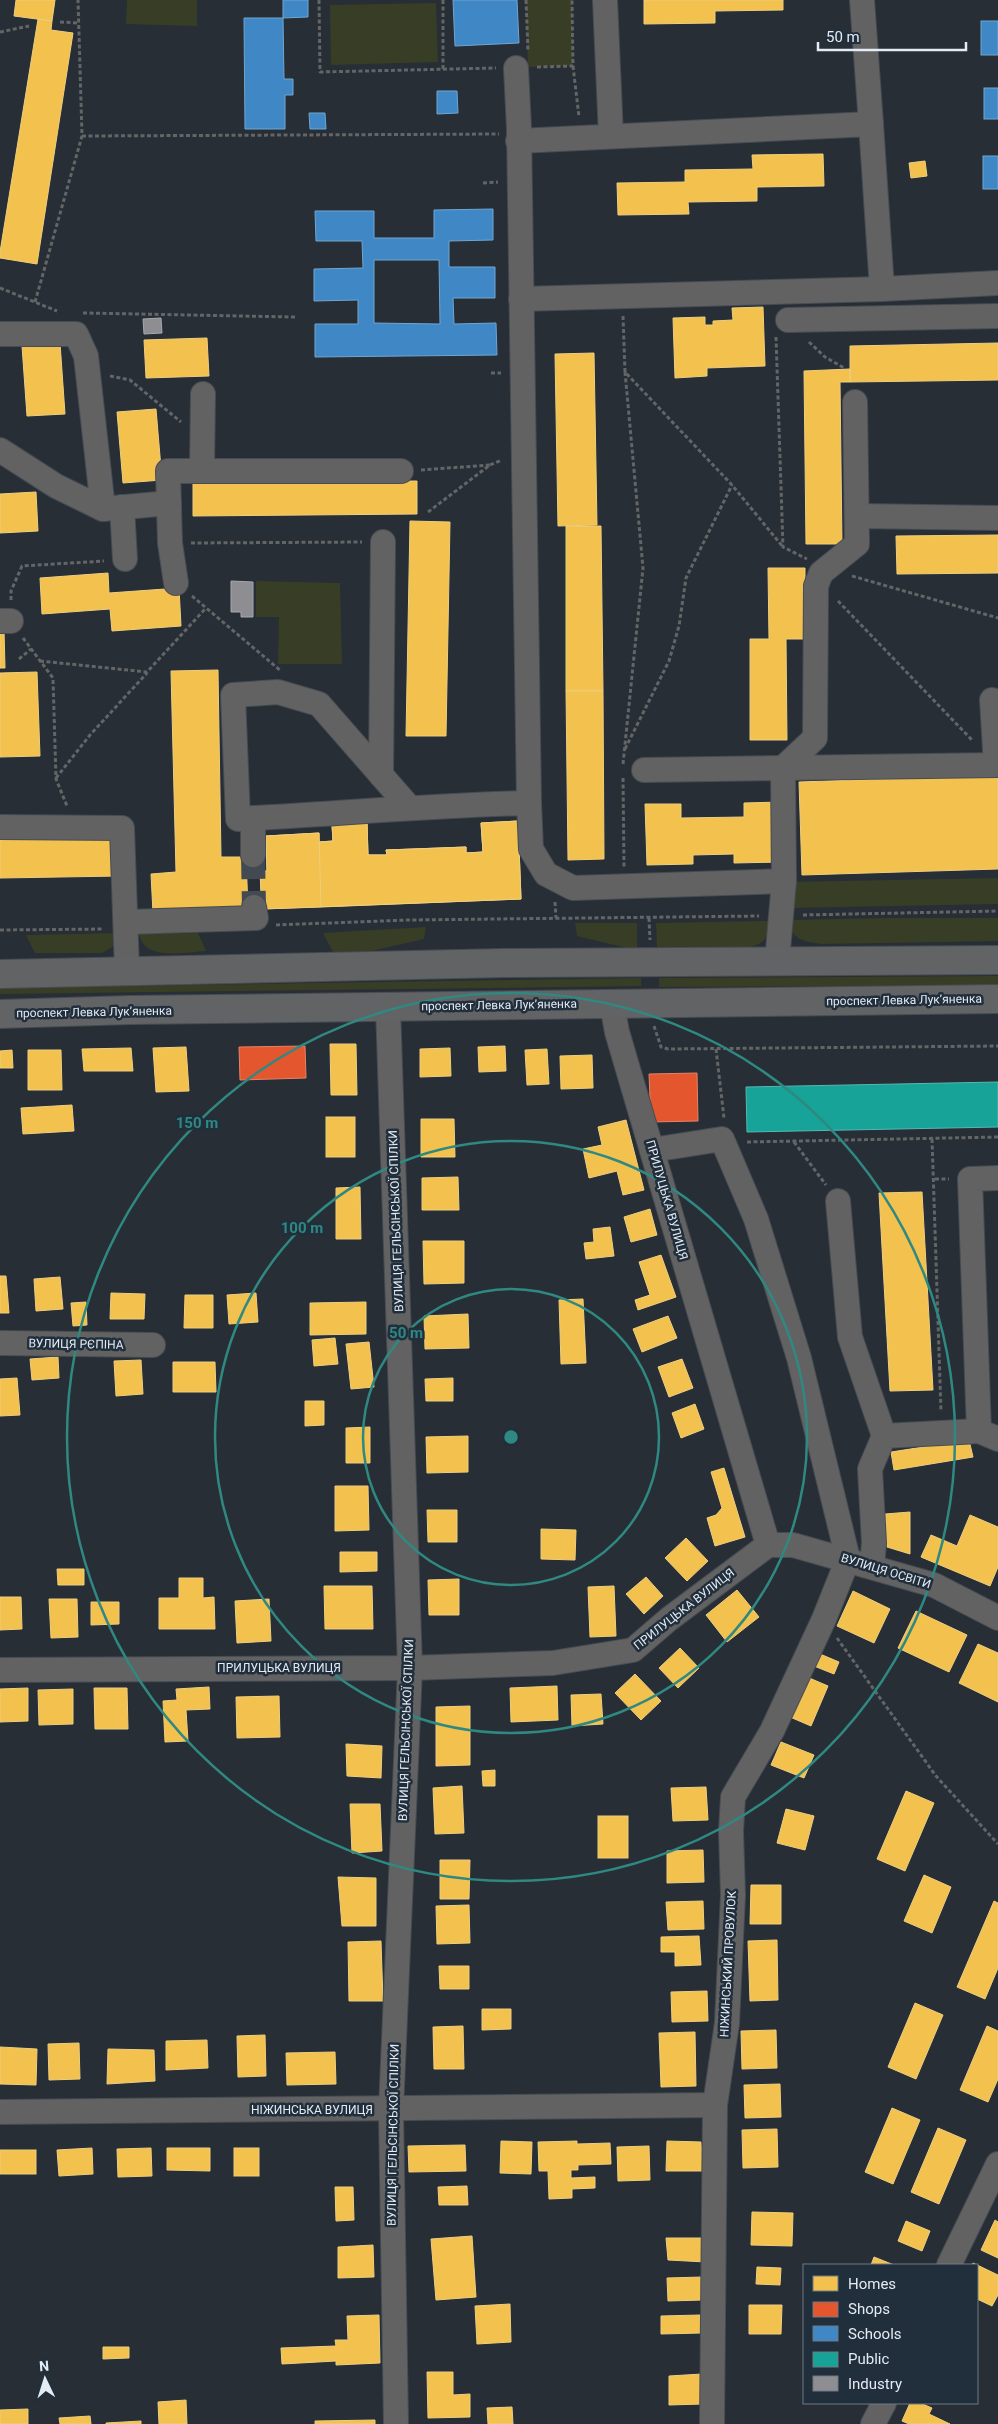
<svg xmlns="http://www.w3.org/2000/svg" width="998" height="2424" font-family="Roboto,sans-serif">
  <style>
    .green { fill: #373e25 }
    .homes { fill: #f2c14e; stroke: #eece80 }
    .shops { fill: #e4572e; stroke: #e48369 }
    .schools { fill: #3f88c5; stroke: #70a6d3; fill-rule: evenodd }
    .public { fill: #17a398; stroke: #54b9b4 }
    .industry { fill: #8d8d92; stroke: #a7a9af }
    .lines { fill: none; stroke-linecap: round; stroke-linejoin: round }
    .minor-tunnel { stroke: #434a52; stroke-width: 24; stroke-dasharray: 24 12; stroke-linecap: butt }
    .minor-casing { stroke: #464c53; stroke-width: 26 }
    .major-casing { stroke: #464c53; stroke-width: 30 }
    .path { stroke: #636567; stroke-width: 3; stroke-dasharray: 4 2.5; stroke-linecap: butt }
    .minor { stroke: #636263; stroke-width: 24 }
    .major { stroke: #626365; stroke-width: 28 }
    .ring { fill: none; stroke: #2f8882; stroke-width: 2.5 }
    .labels { text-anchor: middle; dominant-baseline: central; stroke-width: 5; stroke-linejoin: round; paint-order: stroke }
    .street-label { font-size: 12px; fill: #e3ebf4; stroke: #212e3b }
    .centre { fill: #2f8882; stroke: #212e3b; stroke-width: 2.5 }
    .ring-label { font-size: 15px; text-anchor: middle; font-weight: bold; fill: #2f8882; stroke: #212e3b; stroke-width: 5; stroke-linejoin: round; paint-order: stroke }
  </style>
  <rect width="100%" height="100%" fill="#272e35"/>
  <g class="green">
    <path d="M127 0H197V26L126 24Z"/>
    <path d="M526 0H572L573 66 528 67Z"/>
    <path d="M436 3 438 62 331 65 330 5Z"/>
    <path d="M256 581 340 583 342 664H278L279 617H256Z"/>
    <path d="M998 878V904L787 908V882Z"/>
    <path d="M886 918H998V941L822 944C804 942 792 940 788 920Z"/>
    <path d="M769 921C769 930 768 939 759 944 745 952 676 947 657 947L656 923Z"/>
    <path d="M575 923H637V948H627L577 936Z"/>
    <path d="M426 927 424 939 371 951 333 952 323 933Z"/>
    <path d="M120 933 114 946 102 953H35L26 935Z"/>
    <path d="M198 933 206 951C185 952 145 962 139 934Z"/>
    <path d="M998 976V985L659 987V978Z"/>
    <path d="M641 978V986L0 994V988Z"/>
  </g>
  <g class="homes">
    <path d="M16 0H55L52 21 14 16Z"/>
    <path d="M644 0H783V10L715 11V23L644 24Z"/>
    <path d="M38 19 52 21 51 30 73 33 37 264 0 258V252Z"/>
    <path d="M823 154 824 186 757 187V201L688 202 689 214 618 215 617 183 685 182V170L753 169 752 155Z"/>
    <path d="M925 161 927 176 911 178 909 163Z"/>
    <path d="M763 307 765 366 707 368V376L675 378 673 318 705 317V325H713V321L733 320 732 308Z"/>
    <path d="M207 338 209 376 146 378 144 340Z"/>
    <path d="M60 343 65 414 27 416 22 346Z"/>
    <path d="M998 343V380L850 382V346Z"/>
    <path d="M594 353 597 525 558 526 555 354Z"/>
    <path d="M850 369V382H840L842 544H806L804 371Z"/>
    <path d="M156 409 162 480 123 483 117 412Z"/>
    <path d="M417 481V514L193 516V482Z"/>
    <path d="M36 492 38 531 0 533V494Z"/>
    <path d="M410 521 450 522 446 736H406Z"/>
    <path d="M566 526H601L603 691H566Z"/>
    <path d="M998 535V573L897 574 896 536Z"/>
    <path d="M768 568H805V639H786L787 740H750V639H769Z"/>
    <path d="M108 573 109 593 179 588 181 626 112 631 110 609 42 614 40 578Z"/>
    <path d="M0 630H4L5 668H0Z"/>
    <path d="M218 670 221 857H246L248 909 153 913 151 874 176 872 171 671Z"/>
    <path d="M37 672 40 756 0 757V673Z"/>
    <path d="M566 691H603L604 859 568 860Z"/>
    <path d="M998 775V869L802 875 799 782Z"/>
    <path d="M780 802 781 862 734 863V854L693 855V864L647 865 645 804H681V818L744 817V803Z"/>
    <path d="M518 821 521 899 321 907 319 842 333 841 332 825 367 823 368 855H387L386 850 466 847V853L483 852 481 823Z"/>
    <path d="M518 821 521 899 262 909 260 872 267 871 266 836 319 833V842L333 841 332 825 367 823 368 855H387L386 850 466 847V853L483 852 481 823Z"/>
    <path d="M319 833 321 907 262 909 260 872 267 871 266 836Z"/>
    <path d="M118 836 119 876 0 878V838Z"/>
    <path d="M330 1044H356L357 1095H331Z"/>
    <path d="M505 1046 506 1071 479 1072 478 1047Z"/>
    <path d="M186 1047 189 1091 156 1092 153 1048Z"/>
    <path d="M131 1048 133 1071H84L82 1049Z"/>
    <path d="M450 1048 451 1076 420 1077V1049Z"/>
    <path d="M547 1049 549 1084 527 1085 525 1050Z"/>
    <path d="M12 1050 13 1068H0V1051Z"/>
    <path d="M28 1050H61L62 1090H28Z"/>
    <path d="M592 1055 593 1088 561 1089 560 1056Z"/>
    <path d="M72 1105 74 1131 23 1134 21 1108Z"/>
    <rect x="326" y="1117" width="29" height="40"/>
    <path d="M421 1119H454L455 1157H421Z"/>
    <path d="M626 1120 644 1190 623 1195 617 1171 589 1178 583 1149 602 1145 598 1127Z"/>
    <path d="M458 1177 459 1210H422V1178Z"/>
    <path d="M360 1187 361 1239H336V1188Z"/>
    <path d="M922 1192 933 1390 890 1391 879 1193Z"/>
    <path d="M650 1209 657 1235 631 1242 624 1217Z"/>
    <path d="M610 1227 614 1256 586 1259 584 1243 594 1242 593 1229Z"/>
    <path d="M423 1241H464V1283L424 1284Z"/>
    <path d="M661 1255 676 1297 638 1310 635 1300 650 1295 639 1262Z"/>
    <path d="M0 1276H6L9 1313H0Z"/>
    <path d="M60 1277 63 1309 36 1311 34 1279Z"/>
    <path d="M111 1293 145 1294 144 1319H110Z"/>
    <path d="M256 1293 258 1322 229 1324 227 1295Z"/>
    <path d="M185 1295H213V1328H184Z"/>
    <path d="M583 1299 586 1363 561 1364 559 1300Z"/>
    <path d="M86 1302 87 1325 73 1326 71 1303Z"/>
    <path d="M366 1302V1334L310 1335V1303Z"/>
    <path d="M468 1314 469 1348 425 1349 424 1316Z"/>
    <path d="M668 1316 677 1338 642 1352 633 1329Z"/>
    <path d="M335 1338 338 1364 314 1366 312 1340Z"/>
    <path d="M369 1342 374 1387 351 1389 346 1344Z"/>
    <path d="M58 1357 59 1378 32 1380 30 1359Z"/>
    <path d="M682 1359 693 1388 669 1397 658 1367Z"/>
    <path d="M141 1360 143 1394 116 1396 114 1361Z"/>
    <path d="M173 1362H215L216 1392H173Z"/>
    <path d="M17 1378 20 1415 0 1416V1379Z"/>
    <path d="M453 1378V1401H426L425 1379Z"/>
    <path d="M305 1401H324V1425L305 1426Z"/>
    <path d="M695 1404 704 1429 681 1438 672 1413Z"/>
    <path d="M370 1427V1463H346V1428Z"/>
    <path d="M468 1436V1472L427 1473 426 1437Z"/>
    <path d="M969 1440 973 1457 894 1470 891 1452Z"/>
    <path d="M724 1468 745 1537 715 1546 707 1518 716 1515 722 1508 711 1472Z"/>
    <path d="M335 1486H368L369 1530 335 1531Z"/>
    <path d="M427 1510H457V1542H428Z"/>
    <path d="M910 1512V1554L887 1547 885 1514Z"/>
    <path d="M970 1515 998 1527V1567L990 1586 921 1557 931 1535 957 1546Z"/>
    <path d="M541 1529 576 1530 575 1560 541 1559Z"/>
    <path d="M686 1538 708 1561 687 1581 665 1558Z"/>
    <path d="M340 1552H377V1571L340 1572Z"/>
    <path d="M57 1569H84V1585H58Z"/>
    <path d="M646 1577 663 1596 644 1614 626 1594Z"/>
    <path d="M179 1578H203V1598L214 1597 215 1629H159V1598H179Z"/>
    <path d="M459 1579V1615H429L428 1580Z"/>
    <path d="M324 1586H372L373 1629H325Z"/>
    <path d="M614 1586 616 1636 590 1637 588 1587Z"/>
    <path d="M737 1590 759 1617 727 1642 706 1615Z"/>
    <path d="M853 1591 890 1609 874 1643 837 1626Z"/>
    <path d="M0 1597H21L22 1629 0 1630Z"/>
    <path d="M49 1599H77L78 1637 51 1638Z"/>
    <path d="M269 1599 271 1641 237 1643 235 1601Z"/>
    <path d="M91 1602H119V1624L91 1625Z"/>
    <path d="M916 1611 967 1635 949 1672 898 1648Z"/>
    <path d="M978 1644 998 1653V1702L959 1683Z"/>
    <path d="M680 1648 699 1668 678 1688 659 1668Z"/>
    <path d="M820 1654 839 1662 834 1674 814 1666Z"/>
    <path d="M635 1674 661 1701 641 1720 615 1693Z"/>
    <path d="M807 1677 828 1686 811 1726 790 1717Z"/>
    <path d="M557 1686 558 1720 511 1722 510 1688Z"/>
    <path d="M209 1687 210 1709 186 1710 188 1741 165 1742 163 1701 177 1700 176 1689Z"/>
    <path d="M28 1688V1721L0 1722V1689Z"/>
    <path d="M94 1688H127L128 1729H95Z"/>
    <path d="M73 1689V1724L39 1725 38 1690Z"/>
    <path d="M601 1694 603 1724 572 1726 571 1695Z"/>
    <path d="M279 1696 280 1737 237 1738 236 1697Z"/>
    <path d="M470 1706V1765L436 1766V1707Z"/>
    <path d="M781 1742 814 1755 804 1778 771 1765Z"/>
    <path d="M346 1744 382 1746 381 1778 347 1776Z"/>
    <path d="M495 1770V1786H483L482 1771Z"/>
    <path d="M462 1786 464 1833 435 1834 433 1788Z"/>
    <path d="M706 1787 708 1820 673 1821 671 1788Z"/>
    <path d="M906 1791 934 1803 905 1871 877 1859Z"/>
    <path d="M350 1804H380L382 1851 352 1853Z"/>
    <path d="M786 1809 814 1816 805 1850 777 1843Z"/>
    <rect x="598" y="1816" width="30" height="42"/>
    <path d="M703 1850 704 1882 667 1883V1851Z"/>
    <path d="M440 1860H470L469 1899H440Z"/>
    <path d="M924 1875 951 1887 932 1933 904 1921Z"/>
    <path d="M338 1877 376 1878V1926H342Z"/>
    <path d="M751 1885H781V1924H750Z"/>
    <path d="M703 1901 704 1929 668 1930 666 1902Z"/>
    <path d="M994 1901 998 1903V1968L985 1999 957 1987Z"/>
    <path d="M469 1905 470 1943 437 1944 436 1906Z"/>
    <path d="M699 1936 701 1965 675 1966V1952H661V1937Z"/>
    <path d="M777 1940 778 2000 750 2001 748 1941Z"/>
    <path d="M381 1941 383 2001H349L348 1942Z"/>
    <path d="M439 1966H469V1989H440Z"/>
    <path d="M707 1991 708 2021 672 2022 671 1992Z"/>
    <path d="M915 2003 943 2015 916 2079 888 2067Z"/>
    <path d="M482 2009H511V2029L482 2030Z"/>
    <path d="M463 2026 464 2069H434L433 2027Z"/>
    <path d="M987 2026 998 2031V2079L988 2102 960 2090Z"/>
    <path d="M776 2030 777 2068 742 2069 741 2031Z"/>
    <path d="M695 2032 696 2086 661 2087 659 2033Z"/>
    <path d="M265 2035 266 2076 238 2077 237 2036Z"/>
    <path d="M207 2040 208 2068 166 2070V2041Z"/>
    <path d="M79 2043 80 2079 49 2080 48 2044Z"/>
    <path d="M0 2047 37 2049 36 2085 0 2084Z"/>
    <path d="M108 2049 154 2050 155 2081 107 2084Z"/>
    <path d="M335 2052 336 2084 287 2085 286 2053Z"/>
    <path d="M780 2084 781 2117 745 2118 744 2085Z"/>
    <path d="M892 2108 920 2120 893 2184 865 2172Z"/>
    <path d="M938 2128 966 2140 939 2204 911 2192Z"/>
    <path d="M777 2129 778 2167 743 2168 742 2130Z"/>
    <path d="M501 2141 532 2142 531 2174 500 2173Z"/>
    <path d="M577 2141V2144L610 2143 611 2164 578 2165V2170H571V2178L595 2177V2188L572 2189V2198L549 2199 548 2171H539L538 2142Z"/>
    <path d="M667 2141 701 2142 703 2171H666Z"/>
    <path d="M465 2145 466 2171 409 2172 408 2146Z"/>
    <path d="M649 2146 650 2180 618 2181 617 2147Z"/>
    <path d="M92 2148 93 2174 59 2176 57 2150Z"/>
    <path d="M151 2148 152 2176 118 2177 117 2149Z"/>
    <path d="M167 2148H210V2171L167 2170Z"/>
    <rect x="234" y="2148" width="25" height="28"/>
    <rect x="0" y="2150" width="36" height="24"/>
    <path d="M467 2186 468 2205H439L438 2187Z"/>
    <path d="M335 2187H353L354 2220 336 2221Z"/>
    <path d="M752 2212 793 2213 792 2246 751 2245Z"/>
    <path d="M995 2220 998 2222V2258L981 2250Z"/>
    <path d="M906 2221 930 2231 922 2251 898 2241Z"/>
    <path d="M472 2236 476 2297 436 2300 431 2239Z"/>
    <path d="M666 2238H704L706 2262 668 2260Z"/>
    <path d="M373 2245 374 2277 338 2278V2247Z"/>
    <path d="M874 2257 894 2265H871Z"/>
    <path d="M973 2263 998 2275V2295L992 2306 977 2299V2265H972Z"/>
    <path d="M757 2267 781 2268 780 2285 756 2284Z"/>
    <path d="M702 2277 703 2300 668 2301 667 2278Z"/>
    <path d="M510 2304 511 2342 477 2344 475 2306Z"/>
    <path d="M749 2305H782L781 2334H749Z"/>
    <path d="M379 2315 380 2363 336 2365V2361L282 2364 281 2348 336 2346 335 2340H348L347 2316Z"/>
    <path d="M700 2315 701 2333 661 2334V2316Z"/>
    <path d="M103 2347H129V2358L103 2359Z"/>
    <path d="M427 2372H453V2395L470 2394V2417L428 2418Z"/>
    <path d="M702 2374 703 2404 669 2405V2376Z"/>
    <path d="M186 2400 187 2424H159L158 2402Z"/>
    <path d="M910 2403H920L932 2408 929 2414 950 2424H909L902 2421Z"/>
    <path d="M512 2407 513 2424H488L487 2408Z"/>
    <path d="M28 2409V2424H0V2410Z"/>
    <path d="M90 2416 91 2424H60L59 2418Z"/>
    <path d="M375 2420V2424H315V2421Z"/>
    <path d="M141 2421V2424H106V2423Z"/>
  </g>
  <g class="shops">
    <path d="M305 1046 306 1078 240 1080 239 1047Z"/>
    <path d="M697 1073 698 1121 651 1122 649 1074Z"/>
  </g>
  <g class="schools">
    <path d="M283 0H308V17L283 18Z"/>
    <path d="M453 0H517L519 43 455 46Z"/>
    <path d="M244 18H283L284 79H293V95H285V129H245Z"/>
    <rect x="981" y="21" width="17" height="34"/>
    <rect x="984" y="88" width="14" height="31"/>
    <path d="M437 91H457L458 113 437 114Z"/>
    <path d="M309 113H325L326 129H310Z"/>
    <rect x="983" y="156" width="15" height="33"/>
    <path d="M493 209V240L449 241V267H495V298H453L454 324 496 323 497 355 315 357V324H358V300L314 301V269L363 268 362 241H316L315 211H374V238H434V210ZM374 260H439L440 324 374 323Z"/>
  </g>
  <path class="public" d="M998 1082V1127L747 1132 746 1087Z"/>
  <g class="industry">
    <path d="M161 318 162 333 144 334 143 319Z"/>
    <path d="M231 581 253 582V617H241V612H231Z"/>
  </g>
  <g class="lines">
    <path class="minor-tunnel" d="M253 855 254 907"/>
    <g class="minor-casing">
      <g id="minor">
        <path d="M605 0 611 136"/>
        <path d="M862 0 871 124"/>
        <path d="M516 68 519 128 529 803"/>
        <path d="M518 141 871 124 882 289"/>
        <path d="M521 299 882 289 998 283"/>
        <path d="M788 320 998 316"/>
        <path d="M0 334H76L86 356 103 509 56 486 0 450"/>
        <path d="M855 402 857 544 821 573 816 586 815 738 783 768 998 765"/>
        <path d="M202 471 203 394"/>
        <path d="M122 507 125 559"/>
        <path d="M103 509 169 503"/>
        <path d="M857 516 998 518"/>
        <path d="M176 583 170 543 168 471H401"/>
        <path d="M0 621H11"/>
        <path d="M992 700 996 765"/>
        <path d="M644 770 783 768 784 881 777 962"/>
        <path d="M381 775 383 542"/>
        <path d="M409 807 319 704 278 692 233 695 238 819C335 814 432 805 529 803L531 849 546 874 573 888 784 881"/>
        <path d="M253 818V855"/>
        <path d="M0 827 122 828 127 971"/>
        <path d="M127 922 256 918 254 907"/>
        <path d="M388 1007 410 1668 391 2110 396 2424"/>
        <path d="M652 1150 722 1139 756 1219 799 1358 848 1559 824 1619 772 1731 733 1797 731 1831 733 1895 727 2023 715 2105 712 2424"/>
        <path d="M998 1178 970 1179 979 1431 998 1439"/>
        <path d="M838 1201 850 1337 884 1436"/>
        <path d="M0 1343 153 1345"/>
        <path d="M768 1545H793L934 1585 998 1618"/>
        <path d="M872 1566 874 1543 870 1469 884 1436 979 1431"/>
        <path d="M0 1670 410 1668 553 1663 633 1650 669 1619 768 1545 617 1032 612 1004"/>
        <path d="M0 2112 715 2105"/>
        <path d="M949 2265 998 2164"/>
        <path d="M873 2424 884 2403"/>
      </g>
    </g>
    <g class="major-casing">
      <g id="major">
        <path d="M0 974 504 963 998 960"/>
        <path d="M0 1014 130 1010 998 999"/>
      </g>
    </g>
    <g class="path">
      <path d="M319 0 320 72 496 68"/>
      <path d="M443 0V69"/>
      <path d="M526 0 528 51"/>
      <path d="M60 22 79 23"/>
      <path d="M0 32 29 26"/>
      <path d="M573 66 579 117"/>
      <path d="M537 67 573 66 572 0"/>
      <path d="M82 136 499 134"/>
      <path d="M483 183 498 182"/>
      <path d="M0 288 57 311"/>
      <path d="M35 302 82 136 78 0"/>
      <path d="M83 313 295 317"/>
      <path d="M623 316 625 372 732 485 783 547"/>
      <path d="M776 337 783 547 807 559"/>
      <path d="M809 342 825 357 844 368"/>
      <path d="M491 373H501"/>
      <path d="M110 376 130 380 181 422"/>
      <path d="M421 470 490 465"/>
      <path d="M428 512 490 465 502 460"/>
      <path d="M191 543 362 542"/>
      <path d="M852 576 998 618"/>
      <path d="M192 596 281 671"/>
      <path d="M11 600V591L22 566 104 561"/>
      <path d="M838 601 972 740"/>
      <path d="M23 638 53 678 56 779 67 806"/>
      <path d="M19 659 31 649"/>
      <path d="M40 661 147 672 206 608"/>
      <path d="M625 749 669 661 679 626 686 578 732 485"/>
      <path d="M623 764 643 568 625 372"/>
      <path d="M56 778 90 735 147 673"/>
      <path d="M623 778 624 867"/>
      <path d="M555 902 556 918"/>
      <path d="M803 915 998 911"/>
      <path d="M649 918 650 940"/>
      <path d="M276 925 408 920 759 916"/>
      <path d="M0 930 104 929"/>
      <path d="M654 1026 661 1047 668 1049 998 1046"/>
      <path d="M716 1049 724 1118"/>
      <path d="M932 1139 941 1412"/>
      <path d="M747 1142 998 1137"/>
      <path d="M794 1142 826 1185"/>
      <path d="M935 1179H949"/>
      <path d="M837 1638 936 1776 998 1844"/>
    </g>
    <use href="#minor" class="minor"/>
    <use href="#major" class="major"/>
  </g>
  <g class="ring">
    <circle cx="511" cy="1437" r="148"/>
    <circle cx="511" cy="1437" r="296"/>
    <circle cx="511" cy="1437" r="444"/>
  </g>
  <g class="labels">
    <g class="street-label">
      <text transform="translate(904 1000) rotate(-1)">проспект Левка Лукʼяненка</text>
      <text transform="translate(499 1005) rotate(-1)">проспект Левка Лукʼяненка</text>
      <text transform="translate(94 1012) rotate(-1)">проспект Левка Лукʼяненка</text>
      <text transform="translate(667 1200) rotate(74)">ПРИЛУЦЬКА ВУЛИЦЯ</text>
      <text transform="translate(396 1221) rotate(-92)">ВУЛИЦЯ ГЕЛЬСІНСЬКОЇ СПІЛКИ</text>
      <text transform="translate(76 1344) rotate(1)">ВУЛИЦЯ РЄПІНА</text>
      <text transform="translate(886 1571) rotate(17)">ВУЛИЦЯ ОСВІТИ</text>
      <text transform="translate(684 1609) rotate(-38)">ПРИЛУЦЬКА ВУЛИЦЯ</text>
      <text x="279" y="1668">ПРИЛУЦЬКА ВУЛИЦЯ</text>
      <text transform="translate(406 1730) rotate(-88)">ВУЛИЦЯ ГЕЛЬСІНСЬКОЇ СПІЛКИ</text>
      <text transform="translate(728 1964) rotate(-87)">НІЖИНСЬКИЙ ПРОВУЛОК</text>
      <text x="312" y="2110">НІЖИНСЬКА ВУЛИЦЯ</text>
      <text transform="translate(393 2135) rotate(-89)">ВУЛИЦЯ ГЕЛЬСІНСЬКОЇ СПІЛКИ</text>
    </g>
  </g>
  <circle cx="511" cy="1437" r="8" class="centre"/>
  <g class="ring-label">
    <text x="197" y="1128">150 m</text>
    <text x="302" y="1233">100 m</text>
    <text x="406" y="1338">50 m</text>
  </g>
  <rect x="803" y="2264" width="175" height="140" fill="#212e3b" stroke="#6f7a85"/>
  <rect x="813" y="2276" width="25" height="15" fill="#f2c14e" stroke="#6f7a85"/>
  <text x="848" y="2289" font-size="15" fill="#e3ebf4">Homes</text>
  <rect x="813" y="2302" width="25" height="15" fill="#e4572e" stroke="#6f7a85"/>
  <text x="848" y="2314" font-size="15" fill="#e3ebf4">Shops</text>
  <rect x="813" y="2326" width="25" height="15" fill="#3f88c5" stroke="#6f7a85"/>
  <text x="848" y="2339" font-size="15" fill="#e3ebf4">Schools</text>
  <rect x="813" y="2352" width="25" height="15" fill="#17a398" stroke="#6f7a85"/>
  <text x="848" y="2364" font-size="15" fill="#e3ebf4">Public</text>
  <rect x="813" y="2376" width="25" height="15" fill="#8d8d92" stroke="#6f7a85"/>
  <text x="848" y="2389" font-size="15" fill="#e3ebf4">Industry</text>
  <g transform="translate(45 2379) rotate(356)" stroke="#212e3b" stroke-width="4" paint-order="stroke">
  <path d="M0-4L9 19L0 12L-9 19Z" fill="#e3ebf4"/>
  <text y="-8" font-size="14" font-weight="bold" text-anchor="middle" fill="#e3ebf4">N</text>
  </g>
  <path d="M818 42v8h148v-8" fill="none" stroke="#e3ebf4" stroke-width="2.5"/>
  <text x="826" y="42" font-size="15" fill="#e3ebf4" stroke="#212e3b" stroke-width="4" paint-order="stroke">50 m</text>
</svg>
